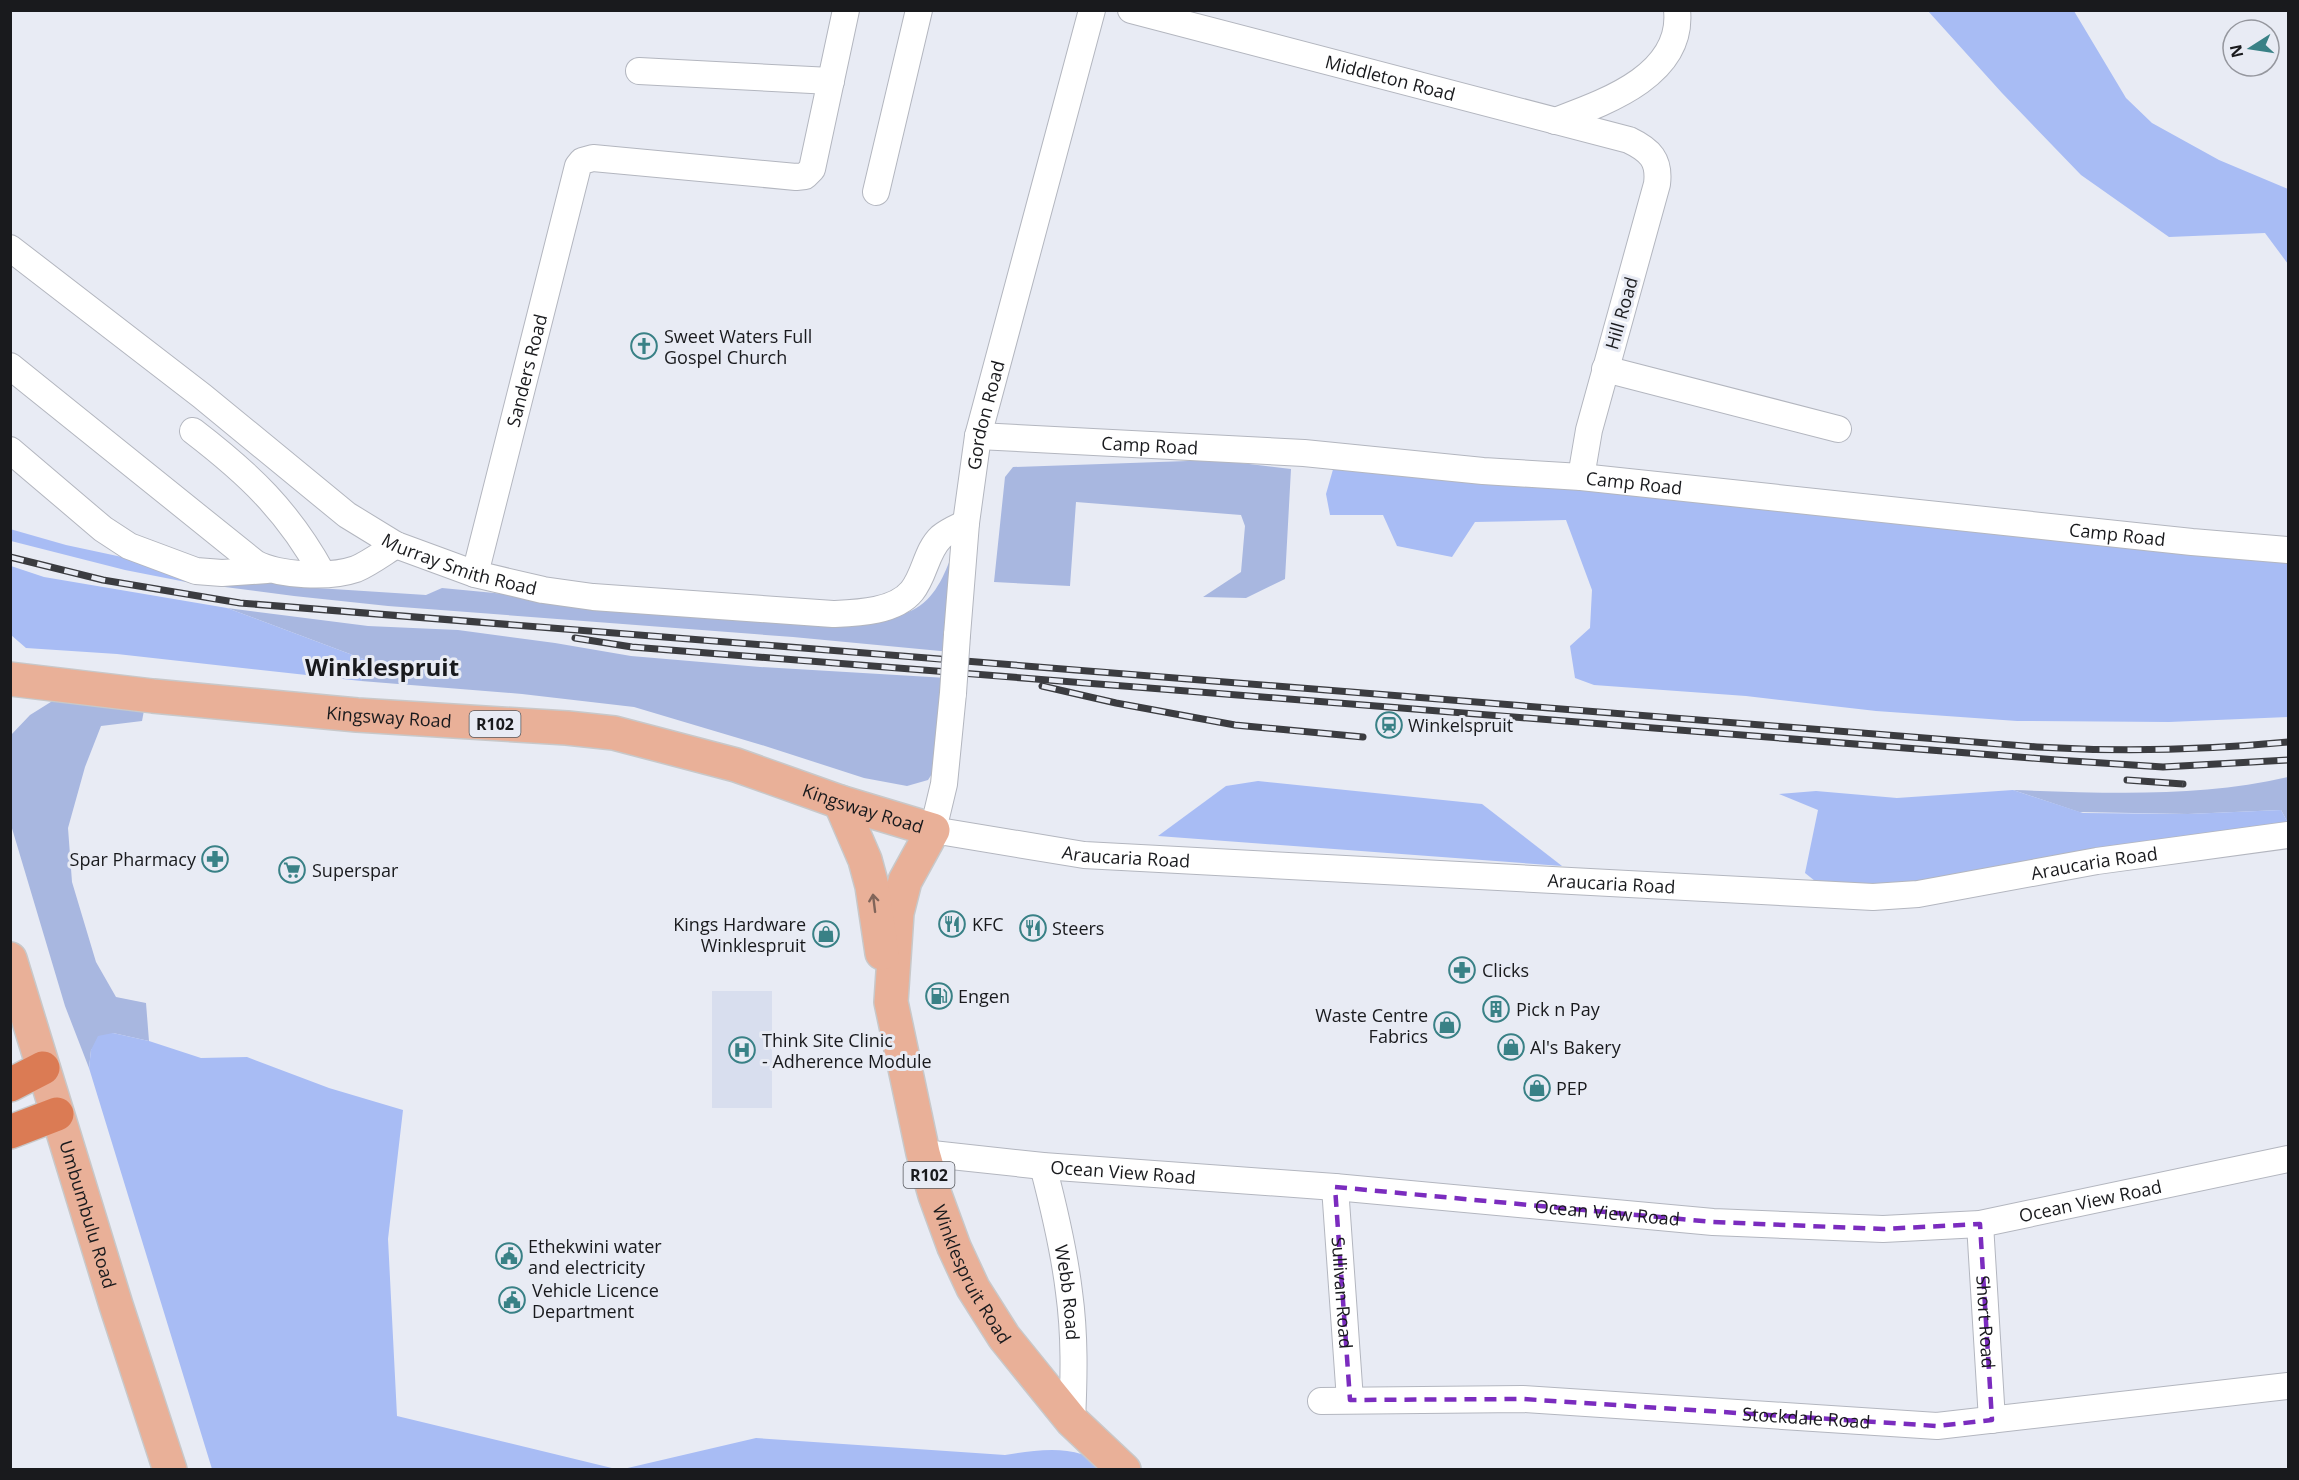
<svg xmlns="http://www.w3.org/2000/svg" width="2299" height="1480" font-family="'Open Sans',sans-serif">
  <style>
    .built { fill: #d8deee }
    .green { fill: #a8b7e0 }
    .forest { fill: #a8bcf4 }
    .lines { fill: none; stroke-linecap: round; stroke-linejoin: round }
    .minor-casing { stroke: #b3b6bf; stroke-width: 28 }
    .major-casing { stroke: #c8c8c9; stroke-width: 36 }
    .highway-casing { stroke: #c8c8c9; stroke-width: 36 }
    .minor { stroke: #fff; stroke-width: 26 }
    .major { stroke: #e9b098; stroke-width: 33 }
    .highway { stroke: #db7b54; stroke-width: 33 }
    .rail-casing { stroke: #3b3c40; stroke-width: 7 }
    .rail { stroke: #e8ebf4; stroke-width: 4.5; stroke-dasharray: 14; stroke-linecap: butt }
    .minor-bridge-casing { stroke: #b3b6bf; stroke-width: 28; stroke-linecap: butt }
    .minor-bridge { stroke: #fff; stroke-width: 26 }
    .oneway { stroke: #81655a }
    .marked { fill: none; stroke: #7b2cbf; stroke-width: 4.5; stroke-dasharray: 12 8; stroke-linejoin: round }
    .labels { text-anchor: middle; dominant-baseline: central; stroke-width: 6; stroke-linejoin: round; paint-order: stroke }
    .shield { fill: #e8ebf4; stroke: #57595e; stroke-width: 1.5 }
    .shield-label { font-size: 16px; font-weight: bold; fill: #191a1d }
    .street-label { font-size: 18px; fill: #191a1d; stroke: #e8ebf4 }
    .poi-label { font-size: 18px; fill: #191a1d; stroke: #e8ebf4; text-anchor: start }
    .district-label { font-size: 24px; font-weight: bold; fill: #191a1d; stroke: #e8ebf4 }
  </style>
  <rect width="100%" height="100%" fill="#e8ebf4"/>
  <rect class="built" x="712" y="991" width="60" height="117"/>
  <g class="green">
    <path d="M1216 460 1291 469 1285 579 1246 598 1203 597 1241 572 1245 526 1241 515 1076 502 1070 586 994 582 1005 477 1013 467Z"/>
    <path d="M951 557V652L793 637 388 606 294 596 186 582 136 560 242 579 317 588 426 595 442 588C548 598 653 608 759 615 807 618 862 630 908 612 932 603 943 579 951 557Z"/>
    <path d="M227 608 368 626 458 630 555 643 631 656 760 667 947 678 939 763 928 780 907 786 864 778 765 746 634 707 522 694 361 681 366 660Z"/>
    <path d="M54 700 145 705 142 721 101 726 85 767 68 828 72 882 96 962 116 997 146 1003 149 1041 113 1033 91 1050 89 1068 65 1006 11 825V735L30 715Z"/>
    <path d="M2288 777V823L2281 810 2188 814 2079 812 2013 790C2105 793 2198 798 2288 777Z"/>
  </g>
  <g class="forest">
    <path d="M1928 11H2074L2126 98 2152 123 2219 160 2288 189V264L2265 233 2169 237 2081 175 2002 93Z"/>
    <path d="M1334 466 1586 488 2288 560V717L2169 722 2017 721 1876 711 1746 696 1594 685 1575 678 1570 646 1590 628 1592 590 1566 520 1475 522 1452 557 1397 546 1383 515H1330L1326 494Z"/>
    <path d="M10 529 66 545 136 560 186 582 125 570 11 541Z"/>
    <path d="M11 566 44 577 227 608 366 660 361 681 117 654 26 648 11 635Z"/>
    <path d="M1258 781 1482 804 1562 866 1158 836 1226 786Z"/>
    <path d="M2013 790 2083 813 2188 814 2281 810 2288 823 1904 886 1815 881 1805 873 1818 810 1779 794 1816 791 1897 798Z"/>
    <path d="M113 1033 149 1041 201 1058 247 1057 329 1088 403 1110 388 1239 397 1416 616 1469H212L89 1068 91 1050 98 1036Z"/>
    <path d="M756 1438 1005 1455C1042 1449 1079 1443 1110 1470H619Z"/>
  </g>
  <g class="lines">
    <g class="minor-casing">
      <g id="minor">
        <path id="s1" d="M1131 10 1629 140C1650 150 1660 160 1657 184L1589 430 1581 477"/>
        <path d="M639 71 831 81"/>
        <path d="M1555 121C1603 103 1684 76 1677 10"/>
        <path d="M876 192 919 10"/>
        <path id="s2" d="M10 248 202 396 347 515 396 545 475 574 543 590 593 597 833 614C857 613 895 612 912 591 925 575 926 551 941 537 948 531 958 527 966 523"/>
        <path d="M10 366 255 563C279 576 330 578 356 569 370 563 383 553 396 545"/>
        <path d="M1605 369 1838 429"/>
        <path d="M193 431C249 474 288 511 322 573"/>
        <path id="s3" d="M978 436 1304 453 1483 471 1581 477 2192 542 2288 550"/>
        <path d="M10 450 103 529 129 546 196 571 222 573 267 570"/>
        <path id="s4" d="M475 574 578 166 582 161 593 158 796 177 805 176 812 169 846 10"/>
        <path id="s5" d="M957 635 966 523 978 436 1092 10"/>
        <path id="s6" d="M953 693 944 784 933 830 1084 855 1873 897 1918 894 2097 861 2288 835"/>
        <path id="s7" d="M923 1153 1043 1166 1335 1187 1713 1222 1883 1229 1980 1224 2288 1159"/>
        <path id="s8" d="M1043 1166C1054 1208 1064 1250 1069 1292 1075 1335 1074 1378 1072 1421"/>
        <path id="s9" d="M1335 1187 1350 1400"/>
        <path id="s10" d="M1980 1224 1992 1420"/>
        <path id="s11" d="M1321 1401 1523 1399 1937 1426 2288 1386"/>
      </g>
    </g>
    <g class="major-casing">
      <g id="major">
        <path id="s12" d="M10 679 153 696 357 715 567 728 614 733 736 765 840 802 933 830 905 881 897 913 891 1002 923 1153 935 1195 954 1247 973 1288 1004 1337 1072 1421 1124 1470"/>
        <path d="M840 802 865 860 872 886 882 953"/>
        <path id="s13" d="M10 959 116 1305 170 1470"/>
      </g>
    </g>
    <g class="highway-casing">
      <g id="highway">
        <path d="M10 1085 43 1068"/>
        <path d="M10 1132 57 1114"/>
      </g>
    </g>
    <use href="#minor" class="minor"/>
    <use href="#major" class="major"/>
    <use href="#highway" class="highway"/>
    <g class="rail-casing">
      <g id="rail">
        <path d="M10 557 103 580 240 603 2037 747C2121 752 2205 750 2288 742"/>
        <path d="M575 638 632 647 2057 760 2163 767 2288 760"/>
        <path d="M1042 686 1116 703 1235 725 1363 737"/>
        <path d="M2127 780 2183 784"/>
      </g>
    </g>
    <use href="#rail" class="rail"/>
    <g class="minor-bridge-casing">
      <path id="minor-bridge" d="M953 693 957 635"/>
    </g>
    <use href="#minor-bridge" class="minor-bridge"/>
  </g>
  <defs><path id="oneway-shaft" d="M-6 0H5M1.5-3L5.5 0L1.5 3" fill="none" stroke-width="1.6" stroke-linecap="round" stroke-linejoin="round" transform="scale(1.5)"/></defs>
  <use class="oneway" href="#oneway-shaft" transform="translate(874 903) rotate(-97)"/>
  <path class="marked" d="M1335 1187 1713 1222 1883 1229 1980 1224 1992 1420 1937 1426 1523 1399 1350 1400Z"/>
  <defs>
    <g id="church-ring" transform="scale(1.35)"><circle r="9.5" fill="#e8ebf4" stroke="#398186" stroke-width="1.5"/><path d="M-1.2-6h2.4v3.5h3.3v2.4h-3.3V6h-2.4V-.1h-3.3v-2.4h3.3Z" fill="#398186"/></g>
    <g id="station-ring" transform="scale(1.35)"><circle r="9.5" fill="#e8ebf4" stroke="#398186" stroke-width="1.5"/><path d="M-3-6H3Q5-6 5-4V2Q5 4 3 4L4.5 6H3L1.5 4h-3L-3 6H-4.5L-3 4Q-5 4-5 2V-4Q-5-6-3-6ZM-3.5-4v3h7v-3ZM-3.5 1v1.5H-2V1ZM2 1v1.5H3.5V1Z" fill="#398186"/></g>
    <g id="pharmacy-ring" transform="scale(1.35)"><circle r="9.5" fill="#e8ebf4" stroke="#398186" stroke-width="1.5"/><path d="M-2-6h4v4h4v4h-4v4h-4v-4h-4v-4h4Z" fill="#398186"/></g>
    <g id="supermarket-ring" transform="scale(1.35)"><circle r="9.5" fill="#e8ebf4" stroke="#398186" stroke-width="1.5"/><path d="M-6-5.5h2.5l.6 2H6L4.5 2H-2.5L-4.4-4H-6ZM-1.5 3.2a1.3 1.3 0 1 0 .1 0ZM3 3.2a1.3 1.3 0 1 0 .1 0Z" fill="#398186"/></g>
    <g id="restaurant-ring" transform="scale(1.35)"><circle r="9.5" fill="#e8ebf4" stroke="#398186" stroke-width="1.5"/><path d="M-5-6h1v4h1v-4h1v4h1v-4h1v5L-1.5 .5V6h-2V.5L-5-1ZM5-6V6H3V1.5H1.5Q1.5-4 5-6Z" fill="#398186"/></g>
    <g id="shop-ring" transform="scale(1.35)"><circle r="9.5" fill="#e8ebf4" stroke="#398186" stroke-width="1.5"/><path d="M-5-2.5h2.3a2.7 3.5 0 0 1 5.4 0H5L5.5 6h-11ZM-1.5-2.5h3a1.5 2.3 0 0 0-3 0Z" fill="#398186"/></g>
    <g id="fuel-ring" transform="scale(1.35)"><circle r="9.5" fill="#e8ebf4" stroke="#398186" stroke-width="1.5"/><path d="M-5.5-6h7V0h2V4h1.3V-2.5L3-4.5l.8-.8L6-3V5H2.5V1h-1V6h-7ZM-4.2-4.7v3.2H.2V-4.7Z" fill="#398186"/></g>
    <g id="building-ring" transform="scale(1.35)"><circle r="9.5" fill="#e8ebf4" stroke="#398186" stroke-width="1.5"/><path d="M-4-6H4V6H1V3H-1V6H-4ZM-2.5-4.3h1.7v1.8h-1.7ZM.8-4.3h1.7v1.8H.8ZM-2.5-1h1.7V.8h-1.7ZM.8-1h1.7V.8H.8Z" fill="#398186"/></g>
    <g id="hospital-ring" transform="scale(1.35)"><circle r="9.5" fill="#e8ebf4" stroke="#398186" stroke-width="1.5"/><path d="M-5-5h3v3.5h4V-5h3V5h-3V1.5h-4V5h-3Z" fill="#398186"/></g>
    <g id="civic-ring" transform="scale(1.35)"><circle r="9.5" fill="#e8ebf4" stroke="#398186" stroke-width="1.5"/><path d="M-.6-6.5H3V-4.5H.6V-3L4-1V1h2V6H-6V1h2V-1L-.6-3ZM-1.2 2.5V6h2.4V2.5Z" fill="#398186"/></g>
  </defs>
  <g fill-rule="evenodd">
    <use href="#church-ring" x="644" y="346"/>
    <use href="#station-ring" x="1389" y="725"/>
    <use href="#pharmacy-ring" x="215" y="859"/>
    <use href="#supermarket-ring" x="292" y="870"/>
    <use href="#restaurant-ring" x="952" y="924"/>
    <use href="#restaurant-ring" x="1033" y="928"/>
    <use href="#shop-ring" x="826" y="934"/>
    <use href="#pharmacy-ring" x="1462" y="970"/>
    <use href="#fuel-ring" x="939" y="996"/>
    <use href="#building-ring" x="1496" y="1009"/>
    <use href="#shop-ring" x="1447" y="1025"/>
    <use href="#shop-ring" x="1511" y="1047"/>
    <use href="#hospital-ring" x="742" y="1050"/>
    <use href="#shop-ring" x="1537" y="1088"/>
    <use href="#civic-ring" x="509" y="1256"/>
    <use href="#civic-ring" x="512" y="1300"/>
  </g>
  <g class="labels">
    <g class="shield">
      <rect x="469.5" y="711" width="51" height="26" rx="4.5"/>
      <rect x="903.5" y="1162" width="51" height="26" rx="4.5"/>
    </g>
    <g class="shield-label">
      <text x="495" y="724">R102</text>
      <text x="929" y="1175">R102</text>
    </g>
    <g class="street-label">
      <text stroke="none"><textPath href="#s1" startOffset="268">Middleton Road</textPath></text>
      <text transform="translate(1621 313) rotate(-74)">Hill Road</text>
      <text stroke="none"><textPath href="#s4" startOffset="210">Sanders Road</textPath></text>
      <text stroke="none"><textPath href="#s5" startOffset="222">Gordon Road</textPath></text>
      <text stroke="none"><textPath href="#s3" startOffset="172">Camp Road</textPath></text>
      <text stroke="none"><textPath href="#s3" startOffset="658">Camp Road</textPath></text>
      <text stroke="none"><textPath href="#s3" startOffset="1144">Camp Road</textPath></text>
      <text stroke="none"><textPath href="#s2" startOffset="554">Murray Smith Road</textPath></text>
      <text stroke="none"><textPath href="#s12" startOffset="381">Kingsway Road</textPath></text>
      <text stroke="none"><textPath href="#s12" startOffset="867">Kingsway Road</textPath></text>
      <text stroke="none"><textPath href="#s6" startOffset="334">Araucaria Road</textPath></text>
      <text stroke="none"><textPath href="#s6" startOffset="1306">Araucaria Road</textPath></text>
      <text stroke="none"><textPath href="#s6" startOffset="820">Araucaria Road</textPath></text>
      <text stroke="none"><textPath href="#s7" startOffset="201">Ocean View Road</textPath></text>
      <text stroke="none"><textPath href="#s7" startOffset="1173">Ocean View Road</textPath></text>
      <text stroke="none"><textPath href="#s7" startOffset="687">Ocean View Road</textPath></text>
      <text stroke="none"><textPath href="#s13" startOffset="267">Umbumbulu Road</textPath></text>
      <text stroke="none"><textPath href="#s12" startOffset="1406">Winklespruit Road</textPath></text>
      <text stroke="none"><textPath href="#s8" startOffset="129">Webb Road</textPath></text>
      <text stroke="none"><textPath href="#s9" startOffset="106">Sullivan Road</textPath></text>
      <text stroke="none"><textPath href="#s10" startOffset="98">Short Road</textPath></text>
      <text stroke="none"><textPath href="#s11" startOffset="486">Stockdale Road</textPath></text>
    </g>
    <g class="poi-label">
      <text x="664" y="336">Sweet Waters Full<tspan x="664" dy="21">Gospel Church</tspan></text>
      <text x="1408" y="725">Winkelspruit</text>
      <text x="196" y="859" text-anchor="end">Spar Pharmacy</text>
      <text x="312" y="870">Superspar</text>
      <text x="806" y="924" text-anchor="end">Kings Hardware<tspan x="806" dy="21">Winklespruit</tspan></text>
      <text x="972" y="924">KFC</text>
      <text x="1052" y="928">Steers</text>
      <text x="1482" y="970">Clicks</text>
      <text x="958" y="996">Engen</text>
      <text x="1516" y="1009">Pick n Pay</text>
      <text x="1428" y="1015" text-anchor="end">Waste Centre<tspan x="1428" dy="21">Fabrics</tspan></text>
      <text x="762" y="1040">Think Site Clinic<tspan x="762" dy="21">- Adherence Module</tspan></text>
      <text x="1530" y="1047">Al's Bakery</text>
      <text x="1556" y="1088">PEP</text>
      <text x="528" y="1246">Ethekwini water<tspan x="528" dy="21">and electricity</tspan></text>
      <text x="532" y="1290">Vehicle Licence<tspan x="532" dy="21">Department</tspan></text>
    </g>
    <g class="district-label">
      <text x="382" y="666">Winklespruit</text>
    </g>
  </g>
  <rect width="2299" height="1480" fill="none" stroke="#191a1d" stroke-width="24"/>
  <g transform="translate(2251 48) rotate(258)"><circle r="28" fill="#e8ebf4" stroke="#95979e" stroke-width="1.5"/>
  <path d="M0-4.5L10 22L0 15L-10 22Z" fill="#398186"/>
  <text y="-9" font-size="16" font-weight="bold" text-anchor="middle" fill="#191a1d">N</text>
  </g>
</svg>
